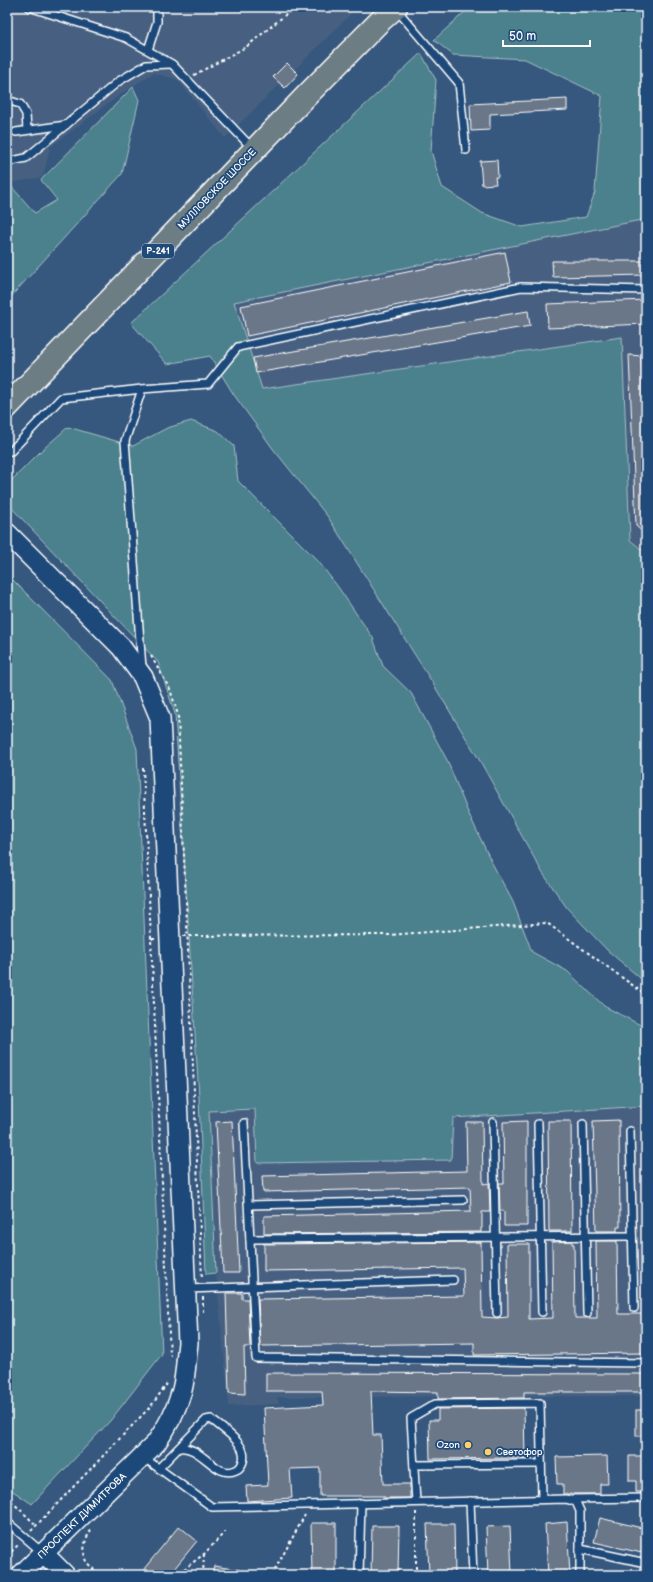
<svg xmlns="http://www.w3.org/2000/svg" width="653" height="1582" font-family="'Balsamiq Sans',sans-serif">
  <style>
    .built { fill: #466181 }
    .green { fill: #4c808d; stroke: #a6c0c6 }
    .building { fill: #6b7789; stroke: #fff }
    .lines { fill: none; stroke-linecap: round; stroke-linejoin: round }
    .lane-casing { stroke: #fff; stroke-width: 10 }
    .secondary-casing { stroke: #fff; stroke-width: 22 }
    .highway-casing { stroke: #fff; stroke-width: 25 }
    .path { stroke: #fff; stroke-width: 2; stroke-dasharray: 3 3; stroke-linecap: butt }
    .lane { stroke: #1f4a7a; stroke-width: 7 }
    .secondary { stroke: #1f4a7a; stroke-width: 19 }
    .highway { stroke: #6d7d84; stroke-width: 22 }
    .poi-dot { fill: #ffd166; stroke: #1f4a7a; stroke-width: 1.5 }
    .labels { text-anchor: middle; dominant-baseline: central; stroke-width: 3.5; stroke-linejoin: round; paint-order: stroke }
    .shield { fill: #1f4a7a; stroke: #bcc9d7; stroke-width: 1 }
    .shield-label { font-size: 9px; font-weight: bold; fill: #fff }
    .street-label { font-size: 10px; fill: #fff; stroke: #1f4a7a }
    .poi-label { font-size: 10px; fill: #fff; stroke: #1f4a7a; text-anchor: end }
  </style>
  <rect width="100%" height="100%" fill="#36587e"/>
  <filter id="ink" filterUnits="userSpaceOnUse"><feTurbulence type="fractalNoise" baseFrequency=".025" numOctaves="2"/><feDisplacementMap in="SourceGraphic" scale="8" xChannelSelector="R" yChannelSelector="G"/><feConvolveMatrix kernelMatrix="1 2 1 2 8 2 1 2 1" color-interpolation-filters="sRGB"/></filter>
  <g filter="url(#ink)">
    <g class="built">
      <path d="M7 7H358L225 138 177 79 153 73 118 96 50 147 43 177 9 183 12 201 7 202Z"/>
      <path d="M646 219V553L630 540 621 337 262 389 234 302Z"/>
      <path d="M646 1106V1396L277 1397 279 1404 229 1406 216 1273 209 1111 256 1109 257 1162 451 1160 453 1118Z"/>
    </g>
    <g class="green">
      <path d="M470 7H646V219L234 302 262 389 622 337 630 540 646 553V983L607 950 567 908 542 872 480 761 432 682 328 517 274 450 234 395 210 356 167 364 131 323 421 53 436 80 431 151 442 187 482 213 522 227 586 217 595 192 602 96 525 59 453 55 434 40Z"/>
      <path d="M133 87 139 100 122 174 7 301V187L11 186 35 213 57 200 41 180Z"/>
      <path d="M191 421 218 431 234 446 238 481 318 561 338 587 373 638 383 666 411 693 447 760 467 810 492 863 513 902 532 952 567 971 604 1006 646 1028V1106L453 1118 451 1160 257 1163 255 1109 209 1111 216 1273 206 1274 199 1097 175 714 158 662 7 503V485L42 450 68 427 133 446 167 428Z"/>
      <path d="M7 574 112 680 137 749 162 1354 110 1421 32 1504 7 1487Z"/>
    </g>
    <g class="building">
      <path d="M287 63 298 74 285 88 273 77Z"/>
      <path d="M567 99V110L490 114V130L471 131 470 104Z"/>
      <path d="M497 160 498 177H495L496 184 482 185 480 161Z"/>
      <path d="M505 252 511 282 247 336 241 306Z"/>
      <path d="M552 261H646V275L553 277Z"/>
      <path d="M646 300V324L548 328 547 304Z"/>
      <path d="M528 311 530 326 256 373 253 358Z"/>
      <path d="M629 355 641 356 646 468V535L636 526Z"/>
      <path d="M619 1120 620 1227H617V1231H596L593 1121Z"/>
      <path d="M232 1121 239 1273H223L216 1122Z"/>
      <path d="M527 1121V1226H504V1211H500L499 1183H504L503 1122Z"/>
      <path d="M548 1121H571L572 1231H549Z"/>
      <path d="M466 1122H482L483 1184 489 1183 490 1212H482V1228H481V1232L264 1234V1216L471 1211 470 1187 263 1192 262 1176 467 1171Z"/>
      <path d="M572 1241V1244H574L575 1318H597L596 1241H617L618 1314H646V1353L474 1355V1343L260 1346 258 1299 464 1296 463 1268 264 1271V1244L481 1242 482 1317 497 1318 508 1317 507 1244H529V1319L553 1318 552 1242Z"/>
      <path d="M226 1293H242V1299H248L250 1347H244L245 1394 229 1393Z"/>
      <path d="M266 1373 646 1374V1392H524V1398L438 1399V1392L371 1391 373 1435H381L383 1484H410V1498H384V1496H320V1468L290 1469 292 1498 247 1501 246 1486 268 1485 264 1408 323 1405 322 1391H266Z"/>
      <path d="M524 1408 525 1458 430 1459 429 1420H438V1409Z"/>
      <rect x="636" y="1410" width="10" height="26"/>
      <path d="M607 1456 608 1484H600V1494H563V1484H557L556 1457Z"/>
      <path d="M629 1456H646V1492H636V1481H629Z"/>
      <path d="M600 1518 646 1529V1554L594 1542Z"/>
      <path d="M567 1522 570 1575H548L545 1524Z"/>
      <path d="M311 1523H336V1575H312Z"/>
      <path d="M427 1524H454L455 1575H429Z"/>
      <path d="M179 1526 197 1541 169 1575H139Z"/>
      <path d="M372 1526H399L398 1575H371Z"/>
      <path d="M510 1526 512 1575H488L486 1527Z"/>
      <path d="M214 1566 240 1570V1575H212Z"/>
    </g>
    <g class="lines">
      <g class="lane-casing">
        <g id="lane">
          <path d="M29 7 126 38 172 64 253 149"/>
          <path d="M397 10 459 83 466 150"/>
          <path d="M148 50 157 22V7"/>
          <path d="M7 100 20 104 26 114 27 130"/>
          <path d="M16 132 66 125"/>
          <path d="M7 162 26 158 119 81 146 65 171 64"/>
          <path d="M7 451H11L61 398 142 389"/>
          <path d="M142 668 125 441 142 389 208 384 238 347 521 287 646 290"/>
          <path d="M493 1122 497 1313"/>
          <path d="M244 1123 256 1358 646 1363"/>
          <path d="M538 1124 542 1312"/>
          <path d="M583 1124 587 1313"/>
          <path d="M630 1131 634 1308"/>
          <path d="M249 1205 463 1200"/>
          <path d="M250 1239 632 1236"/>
          <path d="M186 1289 453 1280"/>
          <path d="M143 1457 212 1507 566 1499 576 1502 580 1511V1575"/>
          <path d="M414 1465 541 1464"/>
          <path d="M159 1468 206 1420 211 1419C222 1429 251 1445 242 1464 241 1466 239 1469 236 1470 216 1480 201 1444 179 1448"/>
          <path d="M570 1499 646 1498"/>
          <path d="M470 1501 473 1575"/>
          <path d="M416 1502 411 1418 435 1404 540 1403 542 1499"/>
          <path d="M7 1522 43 1553"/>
          <path d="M580 1549 646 1563"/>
          <path d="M359 1575 361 1503"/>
        </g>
      </g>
      <g class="secondary-casing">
        <g id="secondary">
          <path d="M7 533 121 647 143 677 160 718 188 1343C186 1358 186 1375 182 1390 177 1409 168 1426 156 1443L21 1575"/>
          <path d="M43 1553 65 1575"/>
        </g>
      </g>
      <g class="highway-casing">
        <path id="highway" d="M7 407 309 93 379 22 396 7"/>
      </g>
      <g class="path">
        <path d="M194 75 246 47 295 7"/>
        <path d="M151 656 170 689 178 715 202 1279"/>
        <path d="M143 768 151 939"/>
        <path d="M183 936 389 935 547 923 646 995"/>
        <path d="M155 939H151L170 1356"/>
        <path d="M203 1297V1313"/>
        <path d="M7 1497 36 1525"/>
        <path d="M91 1530C85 1538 82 1552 86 1561 89 1566 96 1571 100 1575"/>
        <path d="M31 1531 151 1406 167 1384"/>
        <path d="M7 1556 19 1544"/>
        <path d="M179 1573 204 1554 225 1532"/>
        <path d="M203 1575 204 1554"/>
        <path d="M272 1575 305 1515"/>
        <path d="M416 1575V1511"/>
      </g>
      <use href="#lane" class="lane"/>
      <use href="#secondary" class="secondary"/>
      <use href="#highway" class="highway"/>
    </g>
  </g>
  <g class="poi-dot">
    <circle cx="468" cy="1445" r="4"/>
    <circle cx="488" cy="1452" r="4"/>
  </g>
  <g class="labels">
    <rect class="shield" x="142" y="244" width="32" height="14" rx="3"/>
    <g class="shield-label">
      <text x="158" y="251">Р-241</text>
    </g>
    <g class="street-label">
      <text transform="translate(217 189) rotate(-46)">МУЛЛОВСКОЕ ШОССЕ</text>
      <text transform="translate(82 1516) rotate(-44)">ПРОСПЕКТ ДИМИТРОВА</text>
    </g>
    <g class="poi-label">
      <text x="460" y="1445">Ozon</text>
      <text x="496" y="1452" text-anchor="start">Светофор</text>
    </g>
  </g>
  <rect width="653" height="1582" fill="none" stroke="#1f4a7a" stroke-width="24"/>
  <rect x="12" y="12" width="629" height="1558" fill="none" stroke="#fff" stroke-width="1.5" filter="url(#ink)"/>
  <path d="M503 40v6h87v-6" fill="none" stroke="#ffffff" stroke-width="2"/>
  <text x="509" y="40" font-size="12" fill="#ffffff" stroke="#1f4a7a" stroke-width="3" paint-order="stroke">50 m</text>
</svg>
